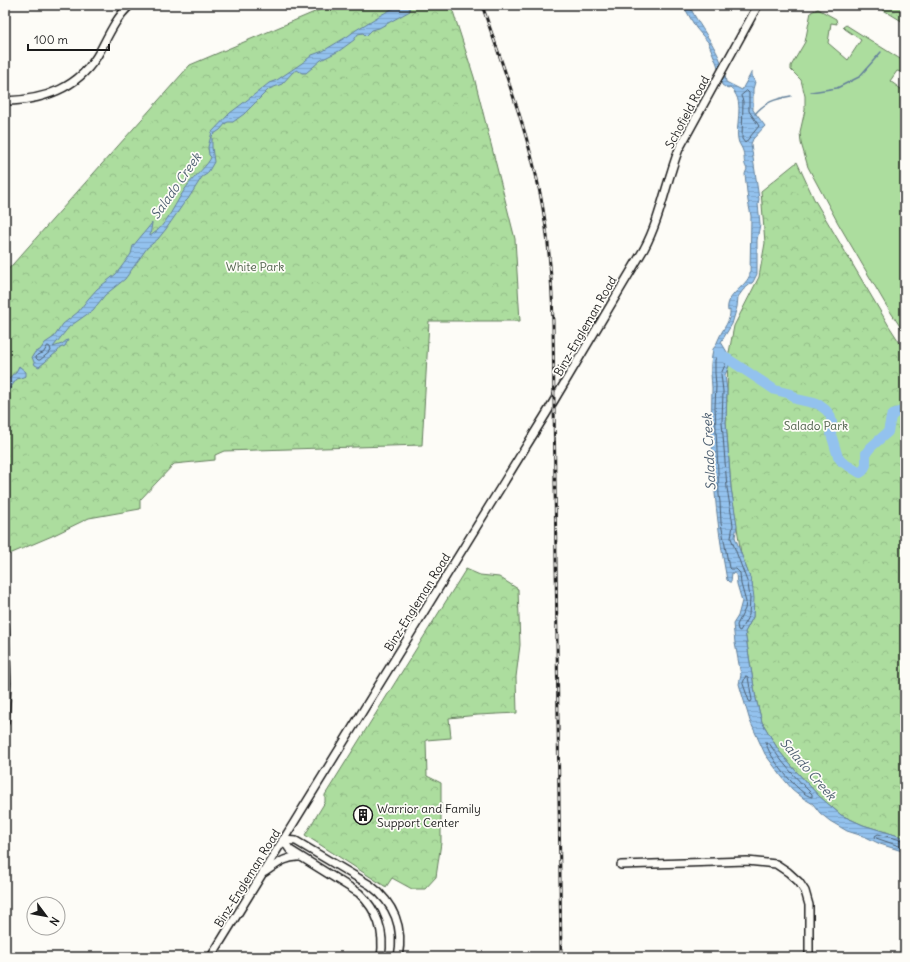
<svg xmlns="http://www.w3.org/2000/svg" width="910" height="962" font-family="Delius,sans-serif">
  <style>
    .grass { fill: #acdd9e; stroke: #647c5d }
    .forest { fill: url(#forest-crowns); stroke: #647c5d }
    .water { fill: url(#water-rules); stroke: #63809a }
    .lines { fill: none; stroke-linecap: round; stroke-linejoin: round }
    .shore { stroke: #4c5e70; stroke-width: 1 }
    .stream { stroke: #63809a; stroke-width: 1.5 }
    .river { stroke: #93c2ee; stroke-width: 10 }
    .minor-casing { stroke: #1c1c1c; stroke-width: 10 }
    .minor { stroke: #fdfcf7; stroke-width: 7 }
    .rail-casing { stroke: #1c1c1c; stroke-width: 3 }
    .rail { stroke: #fdfcf7; stroke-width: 1.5; stroke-dasharray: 4.5; stroke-linecap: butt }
    .labels { text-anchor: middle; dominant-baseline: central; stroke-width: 3.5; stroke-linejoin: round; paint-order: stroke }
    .street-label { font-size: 12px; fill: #1c1c1c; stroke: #fdfcf7 }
    .park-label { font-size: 12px; fill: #4e604a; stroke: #fdfcf7 }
    .poi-label { font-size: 12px; fill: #1c1c1c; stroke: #fdfcf7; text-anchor: start }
    .water-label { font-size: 13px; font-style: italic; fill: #4c5e70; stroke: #fdfcf7 }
  </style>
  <defs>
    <pattern id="forest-crowns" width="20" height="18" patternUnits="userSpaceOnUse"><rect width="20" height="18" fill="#acdd9e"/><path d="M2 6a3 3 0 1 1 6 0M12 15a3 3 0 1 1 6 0" fill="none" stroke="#93bd88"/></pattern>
    <pattern id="water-rules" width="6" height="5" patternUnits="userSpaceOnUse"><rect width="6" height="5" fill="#93c2ee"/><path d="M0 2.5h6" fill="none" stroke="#7ea6cc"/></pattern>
  </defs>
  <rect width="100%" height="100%" fill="#fdfcf7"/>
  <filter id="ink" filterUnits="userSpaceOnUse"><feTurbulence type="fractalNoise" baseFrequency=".025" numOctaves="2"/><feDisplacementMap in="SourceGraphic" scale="8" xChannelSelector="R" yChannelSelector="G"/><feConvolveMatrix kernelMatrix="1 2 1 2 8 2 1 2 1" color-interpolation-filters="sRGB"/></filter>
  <g filter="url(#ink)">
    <path class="grass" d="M818 9 836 19 837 24 831 23 828 43 848 60 861 40 845 29 843 27 846 25 905 62V73L897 71 890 81 905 92V334L886 305 838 223 808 167 801 143 800 132 805 110V96L801 80 791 70V66L805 42 811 12Z"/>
    <g class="forest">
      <path d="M331 5H451L474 77 515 239 520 321H429L422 445 224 451 215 455V460L174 464 140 500V509L89 518 52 536 5 556V273L190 65Z"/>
      <path d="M875 5H905V23Z"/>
      <path d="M797 162 814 199 889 326 905 351V838L863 825 841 815 819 796 795 770 779 751 762 722 756 699 745 632 753 617 752 583 741 554 731 488 726 422 728 358 734 326 759 277 765 243 761 191Z"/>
      <path d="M466 569 480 575 499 577 518 589 520 645 516 677 517 713 478 715 449 718 451 738 426 740 427 776 441 783V843L436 877 425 889H412L392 878 386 887 305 835 325 802V795Z"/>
    </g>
    <g class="water">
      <path d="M399 5H413L409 8 410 11 379 28 372 30 366 36 363 33 358 34 354 40 339 51 321 60 306 73H302L297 70 293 72 282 84 269 89 244 114 233 122H228L226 123 220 130 214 134 212 136V147L214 162 207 174 202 177 188 199 184 203 166 229 158 239 147 248 125 279 105 295 93 310 69 327 53 347 62 344 67 340H68L65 346 60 348 58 351 39 367 35 365 32 357 35 352 40 350 45 343 54 337 63 324 78 312 88 299 97 289 116 274 131 254 133 246 152 223 150 236C167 227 176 200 188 185 193 178 210 163 211 157L209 155 208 147 212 132 230 113 259 91 269 83 277 80 305 61 312 55 323 51 348 36 356 30 379 16Z"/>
      <path d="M683 5H689C701 31 723 52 726 82L742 90C745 83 749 78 752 71V77L755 82 753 89V110L765 126 753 139 751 144 759 199 758 204 760 224 757 240V274L753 282 743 290 738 297 737 307 732 324 721 342 730 357 729 366 725 375 727 390 726 422 731 488 737 525 735 537 752 583 754 598 753 617 745 632 756 699 762 722 779 751 795 770 819 796 841 815 863 825 905 838V852L880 844 866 837 847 831 830 821 820 813 813 804 803 798 792 789 782 777 765 754 750 721 739 684 741 675 735 643 733 624 738 616 742 601 737 584 736 574 732 573 731 582H729L727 580C715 517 710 453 712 388 712 383 711 378 711 373 710 364 712 357 713 349 716 346 717 342 719 338 723 328 731 321 730 310L728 311C725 294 747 287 750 274L751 216 748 201 745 174 747 169C743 163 745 158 743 151 742 147 738 143 738 139 735 123 746 100 730 88L728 89 722 85 717 64 708 42 696 28Z"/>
      <path d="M19 366 26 372V376L17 379 5 395V384L13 374H15Z"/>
    </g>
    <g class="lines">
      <g class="shore">
        <path d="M747 91 749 93V111L759 126 745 143 742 139 743 101 741 96Z"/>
        <path d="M48 346 50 347 51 351 40 360H38L36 358 37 355 43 353Z"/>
        <path d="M719 350 726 359 725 365 721 374 723 391 722 422 727 488 733 525 731 538 748 584 750 598 749 615 740 631 738 630 737 625 745 609 746 602 741 584 740 573 736 569H730L729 568 721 523 720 502 719 495 715 407 716 386 715 373V360L717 356V351Z"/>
        <path d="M746 676 748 677 752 700 751 702 749 701 743 684Z"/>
        <path d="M766 742 769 743C781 762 796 778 812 794V797C800 796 766 754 766 742Z"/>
        <path d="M905 841 878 834 875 836 876 838 905 848"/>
      </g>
      <g class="stream">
        <path d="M811 92 837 88 859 77 881 52"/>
        <path d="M755 114C765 102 775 99 791 96"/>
      </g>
      <path class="river" d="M719 353 775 390 791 394 796 399 818 404 826 410 830 415 832 422 831 434 838 457 842 462 860 473 863 471 866 465V453L871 447 888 432 891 417 895 413 905 410"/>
      <g class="minor-casing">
        <g id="minor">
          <path d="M5 101C45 100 80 88 100 51 109 34 116 18 130 5"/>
          <path d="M5 626 7 683 5 722"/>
          <path d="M283 840 296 841 370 885C394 903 404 928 398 957"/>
          <path d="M283 840 290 850 359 893C377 910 385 932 381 957"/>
          <path d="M621 865 747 861 776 864 788 872 799 882 805 891 809 905V957"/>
          <path d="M265 872C277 864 286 856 300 857"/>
          <path d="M211 957 546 414 644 249C661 217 666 182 679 149L758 5"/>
        </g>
      </g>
      <use href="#minor" class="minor"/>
      <g class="rail-casing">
        <path id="rail" d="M482 5C503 67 527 129 540 193 549 236 552 279 553 323L561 957"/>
      </g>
      <use href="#rail" class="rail"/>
    </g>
  </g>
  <defs>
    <g id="building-ring" transform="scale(1)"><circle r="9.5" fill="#fdfcf7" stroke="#1c1c1c" stroke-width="1.5"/><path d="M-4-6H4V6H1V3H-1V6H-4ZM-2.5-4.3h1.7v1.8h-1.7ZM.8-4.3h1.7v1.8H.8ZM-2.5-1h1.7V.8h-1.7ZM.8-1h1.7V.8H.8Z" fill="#1c1c1c"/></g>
  </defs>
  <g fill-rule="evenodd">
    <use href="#building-ring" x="363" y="815"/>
  </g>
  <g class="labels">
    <g class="street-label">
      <text transform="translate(687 112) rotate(-62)">Schofield Road</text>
      <text transform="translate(585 326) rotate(-60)">Binz-Engleman Road</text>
      <text transform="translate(417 602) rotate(-58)">Binz-Engleman Road</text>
      <text transform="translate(247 878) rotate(-58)">Binz-Engleman Road</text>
    </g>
    <g class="park-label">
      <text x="255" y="266">White Park</text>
      <text x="816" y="425">Salado Park</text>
    </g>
    <g class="poi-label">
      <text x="377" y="808">Warrior and Family<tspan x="377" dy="14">Support Center</tspan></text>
    </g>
    <g class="water-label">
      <text transform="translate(176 186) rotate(-55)">Salado Creek</text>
      <text transform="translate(709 452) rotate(-93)">Salado Creek</text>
      <text transform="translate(808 769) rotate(49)">Salado Creek</text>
    </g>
  </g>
  <rect width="910" height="962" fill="none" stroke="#fdfcf7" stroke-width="20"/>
  <rect x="10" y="10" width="890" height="942" fill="none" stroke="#1c1c1c" stroke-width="1.5" filter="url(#ink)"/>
  <g transform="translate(46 916) rotate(122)"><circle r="19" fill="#fdfcf7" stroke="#a3a29f"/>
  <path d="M0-3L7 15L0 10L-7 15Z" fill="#1c1c1c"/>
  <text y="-6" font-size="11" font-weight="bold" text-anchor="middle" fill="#1c1c1c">N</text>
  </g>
  <path d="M28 44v6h81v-6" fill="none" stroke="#1c1c1c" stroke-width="2"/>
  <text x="34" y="44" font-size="12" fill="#1c1c1c" stroke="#fdfcf7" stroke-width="3" paint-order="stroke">100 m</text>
</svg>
